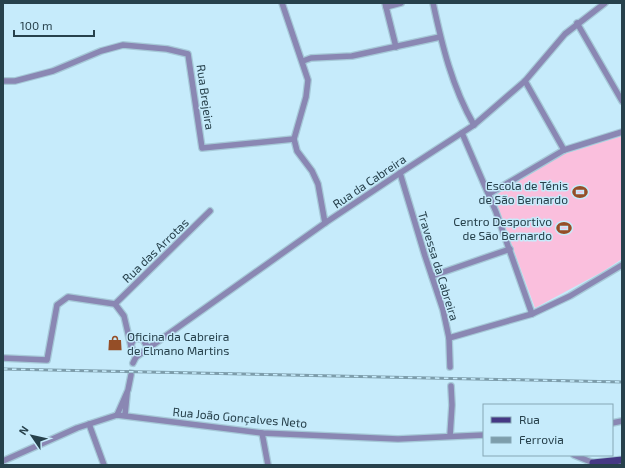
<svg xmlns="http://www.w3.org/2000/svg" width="625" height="468" font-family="'Exo 2',sans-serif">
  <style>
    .pitch { fill: #fabfdd }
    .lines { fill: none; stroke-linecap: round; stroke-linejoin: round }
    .minor-tunnel { stroke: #a6c9d8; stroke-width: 5.5; stroke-dasharray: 5.5 3; stroke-linecap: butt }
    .minor-casing { stroke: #a6c9d8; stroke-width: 8 }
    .major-casing { stroke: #a6c9d8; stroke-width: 9 }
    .minor { stroke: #8a87b3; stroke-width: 5.5 }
    .major { stroke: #453884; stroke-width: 7 }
    .rail-casing { stroke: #7d9dab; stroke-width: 3 }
    .rail { stroke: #c6ebfb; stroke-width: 1.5; stroke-dasharray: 4.5; stroke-linecap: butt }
    .labels { text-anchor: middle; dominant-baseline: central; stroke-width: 3; stroke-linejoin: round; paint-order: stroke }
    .street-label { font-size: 12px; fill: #27414c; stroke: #c6ebfb }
    .poi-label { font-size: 12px; fill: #27414c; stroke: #c6ebfb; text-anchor: end }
  </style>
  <rect width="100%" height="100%" fill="#c6ebfb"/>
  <path class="pitch" d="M622 136V259L602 272 535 308 494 196 564 154Z"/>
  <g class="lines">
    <path class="minor-tunnel" d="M131 375 133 363"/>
    <g class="minor-casing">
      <g id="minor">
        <path d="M282 3 308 80 306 97 294 139 297 151 312 171 318 184 325 223"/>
        <path d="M385 3 396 47"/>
        <path d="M433 3C442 45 452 87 474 125"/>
        <path d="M386 7 401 3"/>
        <path d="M577 23 622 101"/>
        <path d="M303 61 311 58 352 56 440 37"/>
        <path d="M3 81H15L53 71 101 51 123 45 167 49 188 54 202 148 294 139"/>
        <path d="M525 81 564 150"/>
        <path d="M462 133 496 212 532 314"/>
        <path d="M400 173 425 256 443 310 449 338 450 367"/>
        <path d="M489 194 564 150 622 132"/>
        <path d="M432 276 510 249"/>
        <path d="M115 304 210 211"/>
        <path d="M449 338 532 314 570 296 622 265"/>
        <path d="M136 357 131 346C132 339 137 337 143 340L149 349"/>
        <path d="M3 358 47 360 57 305 68 297 115 304 124 316 131 346"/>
        <path d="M133 363 136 357 325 223 400 173 474 125 525 81 565 34 605 3"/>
        <path d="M117 415 128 390 131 375"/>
        <path d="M125 415 127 394"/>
        <path d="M612 423 622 421"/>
        <path d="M89 424 104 465"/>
        <path d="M262 433 268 465"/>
        <path d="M450 436 452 405 451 386"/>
        <path d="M574 455 596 464"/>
        <path d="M3 461 77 428 117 415 262 433 398 439 484 435"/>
      </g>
    </g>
    <g class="major-casing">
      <path id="major" d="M593 463 622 460"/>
    </g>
    <use href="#minor" class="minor"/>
    <use href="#major" class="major"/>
    <g class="rail-casing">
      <path id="rail" d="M3 369 622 382"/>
    </g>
    <use href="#rail" class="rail"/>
  </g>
  <defs>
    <g id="stadium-bare" transform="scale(1.2)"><path d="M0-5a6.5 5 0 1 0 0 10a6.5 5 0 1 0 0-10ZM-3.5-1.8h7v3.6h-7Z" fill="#954e27" stroke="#c6ebfb" stroke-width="2.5" paint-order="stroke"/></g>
    <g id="shop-bare" transform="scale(1.2)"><path d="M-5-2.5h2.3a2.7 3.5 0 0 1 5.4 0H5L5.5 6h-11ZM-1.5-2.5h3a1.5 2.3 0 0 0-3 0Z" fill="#954e27" stroke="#c6ebfb" stroke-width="2.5" paint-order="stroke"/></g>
  </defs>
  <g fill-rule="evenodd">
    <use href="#stadium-bare" x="580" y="192"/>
    <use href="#stadium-bare" x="564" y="228"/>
    <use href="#shop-bare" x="115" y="343"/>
  </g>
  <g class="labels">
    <g class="street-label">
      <text transform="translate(206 97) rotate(82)">Rua Brejeira</text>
      <text transform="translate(369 181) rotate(-34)">Rua da Cabreira</text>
      <text transform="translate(155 250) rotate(-44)">Rua das Arrotas</text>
      <text transform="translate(439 266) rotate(73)">Travessa da Cabreira</text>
      <text transform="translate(240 417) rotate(5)">Rua João Gonçalves Neto</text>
    </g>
    <g class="poi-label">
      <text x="568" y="185">Escola de Ténis<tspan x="568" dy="14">de São Bernardo</tspan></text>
      <text x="552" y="221">Centro Desportivo<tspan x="552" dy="14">de São Bernardo</tspan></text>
      <text x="127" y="336" text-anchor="start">Oficina da Cabreira<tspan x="127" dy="14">de Elmano Martins</tspan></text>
    </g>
  </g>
  <rect width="625" height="468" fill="none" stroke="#27414c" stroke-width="8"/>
  <rect x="483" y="404" width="130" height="52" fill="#c6ebfb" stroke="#86a7b5"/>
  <rect x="491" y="417" width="20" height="6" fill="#453884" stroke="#86a7b5"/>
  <text x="519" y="424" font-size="12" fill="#27414c">Rua</text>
  <rect x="491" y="437" width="20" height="6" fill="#7d9dab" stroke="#86a7b5"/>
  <text x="519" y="444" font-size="12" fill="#27414c">Ferrovia</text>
  <g transform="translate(32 436) rotate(304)" stroke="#c6ebfb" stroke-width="3" paint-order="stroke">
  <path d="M0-3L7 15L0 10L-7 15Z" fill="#27414c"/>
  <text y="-6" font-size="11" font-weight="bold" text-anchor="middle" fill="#27414c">N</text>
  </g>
  <path d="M14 30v6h80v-6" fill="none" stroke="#27414c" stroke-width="2"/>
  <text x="20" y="30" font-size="12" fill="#27414c" stroke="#c6ebfb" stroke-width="3" paint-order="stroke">100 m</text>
</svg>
